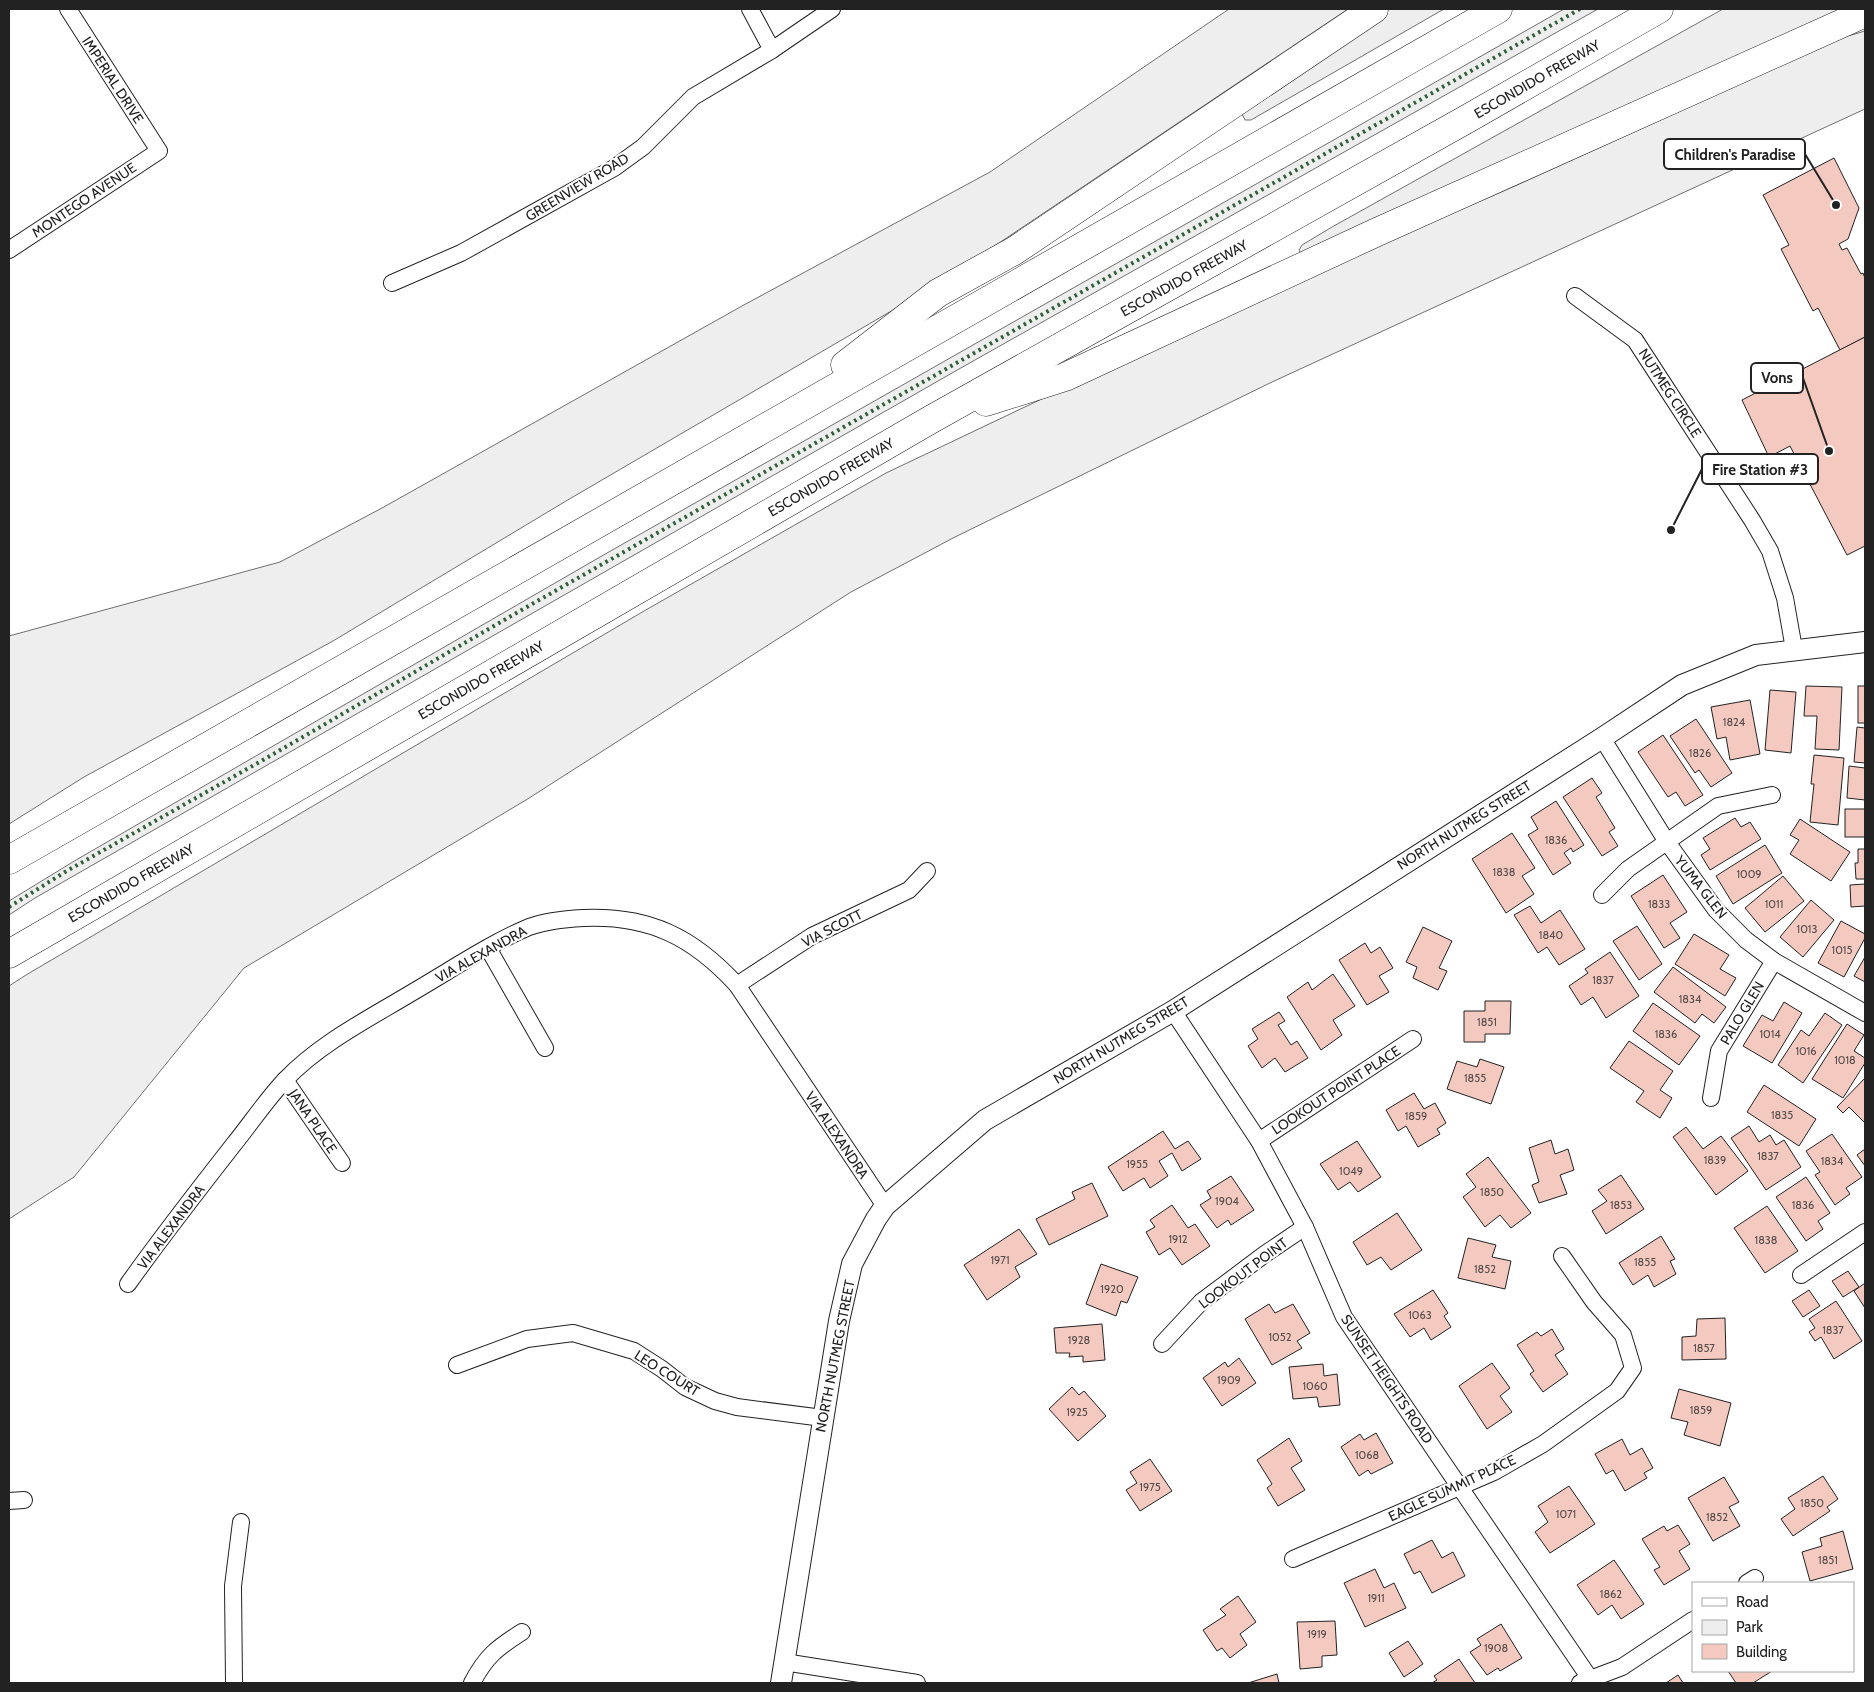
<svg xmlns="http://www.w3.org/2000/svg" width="1874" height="1692" font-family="Cabin,sans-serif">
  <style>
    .green { fill: #eee; stroke: #6f6f6f }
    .building { fill: #f3c9c0; stroke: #222 }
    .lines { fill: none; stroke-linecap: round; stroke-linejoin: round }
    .minor-casing { stroke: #222; stroke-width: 18 }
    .tertiary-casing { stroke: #222; stroke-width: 22 }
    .motorway-casing { stroke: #222; stroke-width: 29 }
    .minor { stroke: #fff; stroke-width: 16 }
    .tertiary { stroke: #fff; stroke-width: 20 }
    .motorway { stroke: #fff; stroke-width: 28 }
    .hedge { stroke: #2f5e38; stroke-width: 4; stroke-dasharray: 2.5 4; stroke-linecap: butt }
    .labels { text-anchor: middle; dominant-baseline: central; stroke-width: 4; stroke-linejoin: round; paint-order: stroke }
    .number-label { font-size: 11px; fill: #564c4a }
    .street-label { font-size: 14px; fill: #222; stroke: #fff }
    .leader { fill: none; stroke: #222; stroke-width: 2 }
    .callout-dot { fill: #222; stroke: #fff; stroke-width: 2 }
    .callout { fill: #fff; stroke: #222; stroke-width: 2 }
    .callout-label { font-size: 15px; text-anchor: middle; font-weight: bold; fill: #222 }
  </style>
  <rect width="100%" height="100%" fill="#fff"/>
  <g class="green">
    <path d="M1229 9H1348L999 243 893 310 566 501 333 641 84 777 9 824V636L280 562 382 508 742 306 990 172Z"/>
    <path d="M1389 9H1444L1251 120H1245L1241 112 1244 107Z"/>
    <path d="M1564 9H1598L959 369 35 898 9 915V901L76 860 600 557Z"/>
    <path d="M1723 9H1841L1301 254 1299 250 1302 245 1332 227Z"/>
    <path d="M1865 31V109L1272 382 955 537 851 592 526 800 244 968 74 1177 9 1219V986L26 975 644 611 886 473 1210 319 1515 186 1841 38Z"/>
  </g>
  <g class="building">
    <path d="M1834 158 1859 208 1848 239 1839 244 1842 250 1847 248 1861 274 1863 273 1865 278V337L1840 350 1818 308 1813 311 1781 249 1789 245 1763 195Z"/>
    <path d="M1865 337V546L1847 555 1790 446 1769 457 1742 400Z"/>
    <path d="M1806 686 1842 687 1839 750 1815 749 1817 716H1804Z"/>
    <rect x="1858" y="686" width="7" height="37"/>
    <path d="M1770 690 1796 692 1791 753 1765 750Z"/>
    <path d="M1750 700 1760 754 1730 760 1726 737 1717 739 1711 707Z"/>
    <path d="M1696 719 1732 773 1711 787 1699 770 1695 773 1670 736Z"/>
    <path d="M1857 727 1865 728V763L1854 762Z"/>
    <path d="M1663 735 1703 795 1685 806 1676 792 1668 797 1638 752Z"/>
    <path d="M1814 755 1844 758 1838 825 1810 822 1814 784H1811Z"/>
    <path d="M1849 766 1865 768V800L1847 798Z"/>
    <path d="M1592 778 1602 793 1596 797 1615 828 1609 832 1618 846 1602 856 1563 797Z"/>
    <path d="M1556 801 1584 845 1573 852 1571 848 1564 853 1571 863 1553 875 1528 835 1538 829 1531 817Z"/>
    <rect x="1845" y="809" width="20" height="28"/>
    <path d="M1735 818 1741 827 1750 822 1761 839 1710 870 1701 855 1710 849 1703 838Z"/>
    <path d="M1800 819 1850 852 1831 881 1790 854 1799 840 1790 835Z"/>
    <path d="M1512 833 1535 868 1522 876 1534 894 1506 913 1472 859Z"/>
    <path d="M1765 845 1782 873 1733 904 1716 876Z"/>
    <path d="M1858 849H1865V879H1856L1855 863H1858Z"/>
    <path d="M1663 875 1687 912 1670 923 1680 938 1664 948 1631 896Z"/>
    <path d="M1783 876 1804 901 1765 932 1745 908Z"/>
    <path d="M1865 884V906L1851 907 1850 885Z"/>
    <path d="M1811 900 1834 920 1803 957 1780 937Z"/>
    <path d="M1530 906 1541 923 1560 910 1585 949 1559 965 1547 947 1538 953 1514 915Z"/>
    <path d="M1841 921 1865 934V938L1844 977 1818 963Z"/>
    <path d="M1637 926 1662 964 1639 980 1613 941Z"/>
    <path d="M1423 927 1452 941 1439 968 1447 971 1438 990 1413 978 1417 967 1406 962Z"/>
    <path d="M1694 934 1729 955 1720 969 1736 978 1725 996 1675 964Z"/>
    <path d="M1365 943 1371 953 1380 947 1393 968 1379 976 1389 992 1367 1005 1339 960Z"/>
    <path d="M1610 952 1639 996 1606 1018 1593 997 1581 1005 1569 986 1588 973 1585 969Z"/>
    <path d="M1865 957V982L1854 976Z"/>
    <path d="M1673 967 1726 1007 1714 1023 1702 1014 1695 1023 1654 992Z"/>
    <path d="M1333 974 1355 1006 1333 1020 1342 1035 1321 1050 1287 997 1308 982 1312 990Z"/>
    <path d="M1485 1001H1511L1510 1034H1485V1042H1464V1011H1485Z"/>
    <path d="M1784 1002 1802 1013 1772 1063 1743 1046 1762 1015 1773 1021Z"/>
    <path d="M1653 1003 1700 1036 1679 1065 1633 1031Z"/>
    <path d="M1279 1012 1285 1021 1278 1025 1291 1045 1297 1041 1308 1058 1285 1072 1275 1058 1262 1068 1248 1046 1258 1039 1252 1029Z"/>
    <path d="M1825 1013 1842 1025 1803 1083 1778 1065 1801 1030 1809 1036Z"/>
    <path d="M1847 1024 1864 1035 1854 1051 1865 1058V1063L1843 1098 1812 1079Z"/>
    <path d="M1629 1041 1673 1071 1660 1090 1672 1098 1660 1118 1636 1102 1644 1091 1610 1068Z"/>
    <path d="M1480 1059 1504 1067 1491 1104 1447 1089 1457 1061 1477 1067Z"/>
    <path d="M1865 1078V1123L1849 1107 1843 1113 1837 1107Z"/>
    <path d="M1764 1085 1816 1119 1799 1146 1747 1112Z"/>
    <path d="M1414 1093 1424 1109 1435 1103 1446 1123 1437 1129 1440 1134 1418 1147 1406 1126 1398 1131 1386 1110Z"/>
    <path d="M1749 1126 1759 1142 1770 1135 1776 1145 1784 1140 1801 1167 1766 1190 1731 1138Z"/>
    <path d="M1686 1127 1703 1149 1721 1136 1748 1171 1716 1195 1673 1137Z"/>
    <path d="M1163 1131 1175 1149 1188 1141 1201 1159 1182 1171 1172 1153 1159 1161 1168 1176 1150 1188 1144 1178 1123 1191 1108 1167Z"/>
    <path d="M1832 1134 1862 1177 1846 1188 1850 1194 1835 1205 1815 1175 1820 1172 1806 1151Z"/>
    <path d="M1551 1140 1555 1154 1568 1149 1574 1170 1560 1175 1567 1194 1539 1203 1532 1185 1539 1182 1529 1148Z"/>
    <path d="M1357 1141 1381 1177 1358 1192 1350 1182 1338 1190 1320 1164Z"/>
    <path d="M1865 1149V1166L1857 1155Z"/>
    <path d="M1488 1157 1531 1213 1511 1228 1500 1215 1485 1227 1463 1197 1476 1187 1466 1174Z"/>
    <path d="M1621 1175 1644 1209 1606 1234 1592 1211 1607 1201 1598 1190Z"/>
    <path d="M1231 1176 1254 1210 1231 1225 1228 1220 1217 1228 1200 1205 1211 1198 1207 1191Z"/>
    <path d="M1806 1177 1830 1213 1818 1221 1823 1229 1806 1241 1776 1197Z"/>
    <path d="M1092 1183 1108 1216 1049 1245 1036 1219 1075 1199 1072 1192Z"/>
    <path d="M1172 1205 1188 1228 1195 1224 1210 1246 1182 1265 1170 1248 1159 1255 1146 1232 1155 1227 1150 1220Z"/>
    <path d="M1767 1206 1798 1251 1765 1273 1734 1228Z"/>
    <path d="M1397 1213 1422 1250 1391 1270 1381 1257 1367 1265 1353 1242Z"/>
    <path d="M1019 1229 1037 1254 1015 1267 1020 1277 987 1300 964 1265Z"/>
    <path d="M1661 1236 1675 1259 1670 1261 1676 1274 1654 1287 1648 1275 1633 1285 1619 1263Z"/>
    <path d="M1468 1238 1496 1245 1492 1257 1511 1261 1505 1289 1458 1278Z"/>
    <path d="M1101 1264 1138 1277 1127 1303 1121 1301 1116 1316 1086 1304Z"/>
    <path d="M1848 1271 1859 1287 1843 1297 1832 1281Z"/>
    <path d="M1865 1283V1308L1854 1291Z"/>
    <path d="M1433 1290 1448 1313 1444 1316 1451 1327 1431 1340 1424 1328 1410 1337 1394 1314Z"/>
    <path d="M1809 1290 1820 1306 1803 1317 1792 1301Z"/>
    <path d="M1836 1301 1862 1341 1834 1359 1821 1337 1815 1341 1809 1332 1815 1328 1809 1319Z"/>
    <path d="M1269 1304 1275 1313 1293 1304 1310 1333 1297 1341 1302 1348 1272 1365 1245 1319Z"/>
    <path d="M1725 1318 1726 1359 1682 1360V1337L1696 1336 1697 1319Z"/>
    <path d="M1102 1324 1105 1360 1083 1362V1356L1069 1357 1070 1353H1056L1054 1328Z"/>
    <path d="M1552 1329 1564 1349 1555 1355 1568 1374 1543 1392 1530 1374 1534 1371 1517 1345 1537 1332 1541 1336Z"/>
    <path d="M1239 1358 1256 1383 1222 1406 1203 1378 1225 1362 1228 1367Z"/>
    <path d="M1492 1363 1510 1388 1500 1396 1512 1412 1487 1429 1459 1386Z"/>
    <path d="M1323 1364 1324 1376 1337 1374 1340 1405 1319 1407 1317 1397 1293 1399 1289 1367Z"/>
    <path d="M1072 1387 1079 1395 1084 1391 1106 1416 1078 1441 1049 1409Z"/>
    <path d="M1679 1389 1731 1403 1720 1446 1684 1435 1688 1422 1671 1418Z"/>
    <path d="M1376 1433 1393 1463 1371 1474 1368 1470 1359 1476 1341 1447 1360 1434 1364 1440Z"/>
    <path d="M1289 1438 1302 1461 1291 1468 1305 1490 1278 1506 1267 1488 1272 1484 1257 1460Z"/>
    <path d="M1622 1439 1630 1455 1642 1448 1653 1468 1644 1473 1647 1478 1625 1491 1613 1470 1606 1474 1595 1454Z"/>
    <path d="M1150 1459 1172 1491 1140 1511 1126 1490 1137 1483 1130 1472Z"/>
    <path d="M1823 1476 1838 1499 1827 1507 1830 1511 1793 1536 1781 1519 1795 1509 1788 1498Z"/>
    <path d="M1724 1477 1739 1502 1729 1507 1740 1526 1713 1541 1688 1498Z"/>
    <path d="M1569 1486 1595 1524 1550 1553 1535 1532 1548 1522 1538 1506Z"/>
    <path d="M1678 1525 1690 1544 1679 1551 1690 1569 1664 1585 1654 1570 1660 1567 1642 1539 1664 1526 1667 1531Z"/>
    <path d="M1843 1531 1853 1569 1810 1581 1802 1552 1822 1546 1820 1538Z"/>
    <path d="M1432 1540 1442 1558 1453 1552 1465 1576 1432 1593 1420 1571 1414 1574 1404 1554Z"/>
    <path d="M1614 1560 1644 1604 1621 1619 1612 1605 1598 1615 1577 1585Z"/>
    <path d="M1375 1569 1384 1588 1394 1583 1406 1608 1365 1627 1344 1583Z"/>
    <path d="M1238 1596 1256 1622 1240 1634 1247 1645 1230 1658 1222 1648 1217 1651 1203 1630 1226 1615 1220 1609Z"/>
    <path d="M1335 1621 1337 1655 1322 1656V1667L1300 1669 1297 1622Z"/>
    <path d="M1501 1624 1522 1658 1500 1671 1498 1668 1487 1675 1470 1652 1481 1645 1477 1639Z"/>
    <path d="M1408 1641 1423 1664 1404 1677 1389 1653Z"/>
    <path d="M1459 1659 1475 1683H1432L1437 1680 1434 1676Z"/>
    <path d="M1728 1671H1772L1753 1683H1736Z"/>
    <path d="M1277 1674 1279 1683H1248Z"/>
    <path d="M1678 1675 1683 1683H1666Z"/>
  </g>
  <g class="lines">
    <g class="minor-casing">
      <g id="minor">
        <path d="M750 9 772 50"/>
        <path d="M9 250 159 151 68 9"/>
        <path d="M392 283 461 253 614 168 643 147 693 97 772 50 832 9"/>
        <path d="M1575 296 1635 340 1752 520 1770 551 1785 598 1794 649"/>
        <path d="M1602 738 1667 842 1716 910 1746 940 1774 961 1865 1013"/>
        <path d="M1602 895 1628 869 1718 806 1772 795"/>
        <path d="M488 948 545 1048"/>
        <path d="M737 985 812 936 909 890 927 871"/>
        <path d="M1173 1011 1259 1141 1305 1227 1344 1317 1593 1683"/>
        <path d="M285 1080 342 1163"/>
        <path d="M1711 1098 1719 1051 1774 961"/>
        <path d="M1259 1141 1413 1039"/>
        <path d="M1801 1275 1865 1232"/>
        <path d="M128 1284C162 1236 198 1190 234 1144 251 1123 267 1099 285 1080 320 1043 370 1018 413 992 451 970 489 944 529 927 546 921 565 919 583 918 649 915 693 937 737 985L885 1206"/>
        <path d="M1162 1344 1201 1302 1265 1254 1305 1227"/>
        <path d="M457 1365 527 1339 573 1333 634 1351 662 1369 685 1387 715 1401 737 1407 823 1418"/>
        <path d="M9 1501 24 1500"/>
        <path d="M1293 1559 1494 1472 1543 1444 1617 1391 1633 1368 1623 1335 1594 1302 1562 1256"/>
        <path d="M1747 1583 1755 1578"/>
        <path d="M784 1662 917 1683"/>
        <path d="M234 1683 233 1586 241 1522"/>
        <path d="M472 1683C486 1656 497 1648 522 1632"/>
        <path d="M1580 1683 1622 1667 1693 1620"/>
      </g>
    </g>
    <g class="tertiary-casing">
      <path id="tertiary" d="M781 1683 839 1321 852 1264 876 1219 885 1206 985 1120 1173 1011 1602 738 1682 685 1756 655 1865 642"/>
    </g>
    <g class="motorway-casing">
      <g id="motorway">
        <path d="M845 365 938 293 1014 251 1374 9"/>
        <path d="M986 402 1065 377 1375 233 1865 13"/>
        <path d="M9 860 1498 9"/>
        <path d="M9 954 930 420 1467 119 1659 9"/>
      </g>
    </g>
    <use href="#minor" class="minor"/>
    <use href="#tertiary" class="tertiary"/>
    <use href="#motorway" class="motorway"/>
    <path class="hedge" d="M9 907 65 872 270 756 511 616 1580 9"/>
  </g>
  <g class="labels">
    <g class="number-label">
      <text x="1734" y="722">1824</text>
      <text x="1700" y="753">1826</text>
      <text x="1556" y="840">1836</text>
      <text x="1504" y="872">1838</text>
      <text x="1749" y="874">1009</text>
      <text x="1659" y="904">1833</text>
      <text x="1774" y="904">1011</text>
      <text x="1807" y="929">1013</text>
      <text x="1551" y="935">1840</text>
      <text x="1842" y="950">1015</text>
      <text x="1603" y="980">1837</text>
      <text x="1690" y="999">1834</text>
      <text x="1487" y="1022">1851</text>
      <text x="1666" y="1034">1836</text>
      <text x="1770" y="1034">1014</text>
      <text x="1806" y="1051">1016</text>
      <text x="1845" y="1060">1018</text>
      <text x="1475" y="1078">1855</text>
      <text x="1782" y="1115">1835</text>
      <text x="1416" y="1116">1859</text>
      <text x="1768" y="1156">1837</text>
      <text x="1715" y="1160">1839</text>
      <text x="1832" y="1161">1834</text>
      <text x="1137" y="1164">1955</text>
      <text x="1351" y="1171">1049</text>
      <text x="1492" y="1192">1850</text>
      <text x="1227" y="1201">1904</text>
      <text x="1621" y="1205">1853</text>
      <text x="1803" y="1205">1836</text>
      <text x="1178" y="1239">1912</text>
      <text x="1766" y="1240">1838</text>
      <text x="1000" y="1260">1971</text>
      <text x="1645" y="1262">1855</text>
      <text x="1485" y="1269">1852</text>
      <text x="1112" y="1289">1920</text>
      <text x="1420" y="1315">1063</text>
      <text x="1833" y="1330">1837</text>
      <text x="1280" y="1337">1052</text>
      <text x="1079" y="1340">1928</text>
      <text x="1704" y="1348">1857</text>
      <text x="1229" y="1380">1909</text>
      <text x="1315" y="1386">1060</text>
      <text x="1701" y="1410">1859</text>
      <text x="1077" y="1412">1925</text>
      <text x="1367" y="1455">1068</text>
      <text x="1150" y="1487">1975</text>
      <text x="1812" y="1503">1850</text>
      <text x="1566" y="1514">1071</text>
      <text x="1717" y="1517">1852</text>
      <text x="1828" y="1560">1851</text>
      <text x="1611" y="1594">1862</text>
      <text x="1376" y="1598">1911</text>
      <text x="1317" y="1634">1919</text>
      <text x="1496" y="1648">1908</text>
    </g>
    <g class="street-label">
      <text transform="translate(1537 79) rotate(-30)">ESCONDIDO FREEWAY</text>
      <text transform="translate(113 80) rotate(57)">IMPERIAL DRIVE</text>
      <text transform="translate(577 187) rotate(-31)">GREENVIEW ROAD</text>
      <text transform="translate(84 200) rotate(-34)">MONTEGO AVENUE</text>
      <text transform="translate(1184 278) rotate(-29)">ESCONDIDO FREEWAY</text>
      <text transform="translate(1670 393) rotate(57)">NUTMEG CIRCLE</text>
      <text transform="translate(831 477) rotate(-30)">ESCONDIDO FREEWAY</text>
      <text transform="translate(481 680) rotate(-30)">ESCONDIDO FREEWAY</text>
      <text transform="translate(1464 825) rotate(-32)">NORTH NUTMEG STREET</text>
      <text transform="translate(131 883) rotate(-30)">ESCONDIDO FREEWAY</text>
      <text transform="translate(1701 887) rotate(52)">YUMA GLEN</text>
      <text transform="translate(832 928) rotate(-27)">VIA SCOTT</text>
      <text transform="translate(481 954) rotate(-29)">VIA ALEXANDRA</text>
      <text transform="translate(1742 1013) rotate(-59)">PALO GLEN</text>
      <text transform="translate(1121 1040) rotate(-31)">NORTH NUTMEG STREET</text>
      <text transform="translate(1336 1090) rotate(-33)">LOOKOUT POINT PLACE</text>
      <text transform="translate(313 1121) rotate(56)">JANA PLACE</text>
      <text transform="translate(837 1135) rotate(56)">VIA ALEXANDRA</text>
      <text transform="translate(171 1227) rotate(-53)">VIA ALEXANDRA</text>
      <text transform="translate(1243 1273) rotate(-37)">LOOKOUT POINT</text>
      <text transform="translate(835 1356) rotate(-79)">NORTH NUTMEG STREET</text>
      <text transform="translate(667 1373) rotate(32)">LEO COURT</text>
      <text transform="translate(1387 1379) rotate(56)">SUNSET HEIGHTS ROAD</text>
      <text transform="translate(1452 1488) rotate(-25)">EAGLE SUMMIT PLACE</text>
    </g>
  </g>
  <path class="leader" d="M1836 205L1805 154M1829 451L1803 378M1671 530L1702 469"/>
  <g class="callout-dot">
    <circle cx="1836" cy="205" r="5"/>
    <circle cx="1829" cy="451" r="5"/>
    <circle cx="1671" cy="530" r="5"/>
  </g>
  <g class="callout">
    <rect x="1664" y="139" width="141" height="30" rx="5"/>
    <rect x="1751" y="363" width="52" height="30" rx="5"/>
    <rect x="1702" y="454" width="116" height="30" rx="5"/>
  </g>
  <g class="callout-label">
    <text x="1735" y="160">Children's Paradise</text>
    <text x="1777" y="383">Vons</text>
    <text x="1760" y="475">Fire Station #3</text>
  </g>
  <rect width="1874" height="1692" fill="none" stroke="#222222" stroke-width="20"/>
  <rect x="1692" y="1582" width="162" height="90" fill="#ffffff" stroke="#a7a7a7"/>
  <rect x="1702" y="1598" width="25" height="8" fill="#ffffff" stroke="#a7a7a7"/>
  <text x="1736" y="1607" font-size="15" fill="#222222">Road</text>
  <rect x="1702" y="1620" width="25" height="15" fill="#eeeeee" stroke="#a7a7a7"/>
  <text x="1736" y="1632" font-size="15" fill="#222222">Park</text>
  <rect x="1702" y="1644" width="25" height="15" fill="#f3c9c0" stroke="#a7a7a7"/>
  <text x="1736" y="1657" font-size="15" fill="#222222">Building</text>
</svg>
